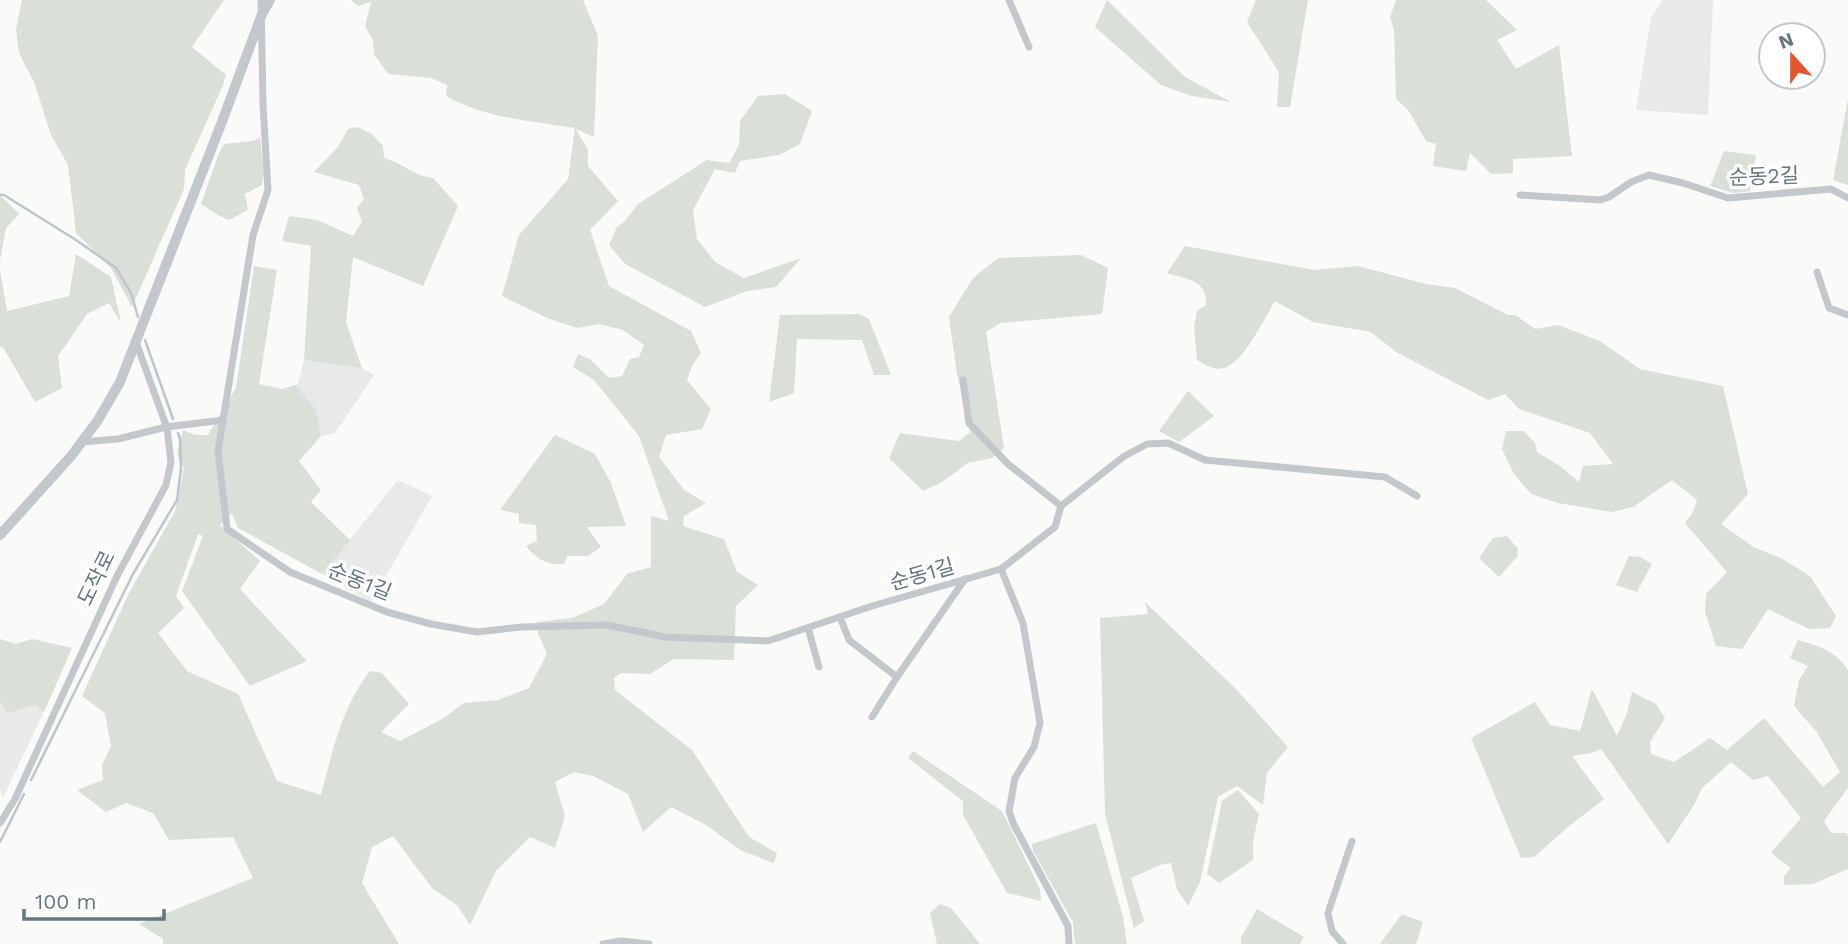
<svg xmlns="http://www.w3.org/2000/svg" width="1848" height="944" font-family="'Work Sans','Noto Sans KR',sans-serif">
  <style>
    .built { fill: #e8e9e9 }
    .green { fill: #dadfd7 }
    .lines { fill: none; stroke-linecap: round; stroke-linejoin: round }
    .stream { stroke: #bbc7cb; stroke-width: 2.5 }
    .minor { stroke: #c3c8cc; stroke-width: 7 }
    .tertiary { stroke: #c3c8cc; stroke-width: 10 }
    .labels { text-anchor: middle; dominant-baseline: central; stroke-width: 7; stroke-linejoin: round; paint-order: stroke }
    .street-label { font-size: 21px; fill: #657683; stroke: #fff }
  </style>
  <rect width="100%" height="100%" fill="#fafaf8"/>
  <g class="built">
    <path d="M1662 0H1713L1708 115 1636 110 1651 18Z"/>
    <path d="M304 360 362 368 374 375 335 433 321 436 316 409 295 385 298 384Z"/>
    <path d="M398 480 432 496 371 602 322 574Z"/>
    <path d="M0 701 8 713 36 705 44 712 3 797 0 790Z"/>
  </g>
  <g class="green">
    <path d="M22 0H224L192 47 226 75 223 85 185 170 184 189 132 307 111 268 76 233 68 165 51 135 34 82 19 53 16 29Z"/>
    <path d="M351 0H583L598 36 594 137 576 129 588 150V166L618 201 590 230 609 286 691 331 701 353 692 366 687 380 711 409 702 429 666 435 659 457 684 490 706 503 684 516 683 526 724 539 737 572 758 585 736 606 734 660 674 659 650 674 621 673 614 678 615 690 692 750 749 837 777 853 774 863 740 850 706 825 671 807 643 832 628 794 593 776 574 772 555 782 565 816 555 848 530 837 496 871 470 925 458 906 432 888 393 836 372 847 362 883 399 944H163V939L139 924 253 878 233 837 169 840 153 813 126 803 106 812 77 790 103 780 102 765 111 746 105 713 82 696 128 595 175 511 184 468 177 454 183 430 195 435H208L236 388 254 266 277 270 259 384 282 389 295 385 316 409 321 436 299 461 321 490 311 502 350 540 322 574 238 528 232 513 220 525 260 561 240 589 307 661 250 686 182 591 203 536 198 534 176 596 184 608 158 633 187 671 238 694 277 781 321 795C333 751 341 708 370 671L382 673 409 704 381 732 400 741 442 719 464 703 498 700 529 688 547 654 538 633 537 622 572 618 604 604 627 574 651 567V516L669 521 639 436 594 380 573 367 578 354 590 359 609 378 622 376 630 359 639 357 644 345 623 330 599 324 577 328 547 318 502 296 519 235 568 179 575 128C531 121 485 118 446 96L447 85 431 78 388 74 374 54 373 40 365 26 371 2 358 6Z"/>
    <path d="M1107 0 1185 77 1231 102 1192 96 1161 85 1095 27Z"/>
    <path d="M1256 0H1308L1290 107H1277L1279 72 1247 22Z"/>
    <path d="M1396 0H1486L1517 30 1497 40 1516 69 1559 45 1572 156 1513 159V173L1491 174 1470 153 1466 171 1433 166 1436 144 1426 141 1408 110 1396 99 1394 30 1390 17Z"/>
    <path d="M785 94 812 111 800 144 779 155 740 161 735 173 715 169 693 210 697 239 715 262 744 278 801 258 776 287 747 291 705 307 625 264 609 245 617 227 625 221 638 204 707 160 729 163 739 145 740 121 758 96Z"/>
    <path d="M1848 99V185L1833 180Z"/>
    <path d="M358 127 372 134 383 146 384 158C403 163 414 176 433 178L458 206 423 286 353 257 346 322 362 368 304 360 311 246 282 241 289 216 317 220 353 236 362 222 357 208 364 199 359 185 314 172 338 147 348 129Z"/>
    <path d="M260 137 264 172 262 185 245 194 248 210 229 220 218 215 201 204 219 153 224 144 253 141Z"/>
    <path d="M1724 151 1756 155 1750 191 1733 193 1710 186Z"/>
    <path d="M0 195 19 214 6 228 0 260Z"/>
    <path d="M1185 246 1314 270 1358 266 1426 284 1455 288 1508 315H1515L1535 329 1558 325 1600 341 1640 369 1723 386 1748 494 1721 524 1755 548 1781 558 1810 576 1836 616 1830 628 1809 629 1768 609 1742 649 1716 646 1705 612 1706 594 1727 572 1685 523 1693 512 1697 500 1672 480 1633 507 1612 512 1558 503 1531 494 1514 474 1502 449 1506 431H1524L1535 443 1537 452 1560 466 1579 482 1583 466 1613 464 1590 433 1519 409 1505 394 1488 400 1396 352 1371 332 1313 322 1275 301C1264 318 1242 369 1218 369 1211 368 1203 364 1197 360L1194 327 1197 311 1206 305C1207 279 1188 280 1167 273Z"/>
    <path d="M76 254 111 277 121 323 109 303 87 314 58 356 62 388 35 402 3 347H0V270L7 311 69 296Z"/>
    <path d="M1081 255 1108 268 1102 314 1001 323 986 332 1004 448 992 458 968 463 942 482 923 491 889 458 900 433 959 441 970 432 957 374 949 317 973 278 998 258Z"/>
    <path d="M859 314 869 319 891 375H874L862 340 797 339 794 393 769 402 780 315Z"/>
    <path d="M1188 391 1214 416 1179 442 1159 431Z"/>
    <path d="M555 435 595 454 611 483 626 526 587 527 601 547 588 556H567L564 564C548 566 536 559 526 546L537 541 536 525 519 523V514L500 510Z"/>
    <path d="M1507 536 1518 549 1517 557 1499 577 1479 558 1493 538Z"/>
    <path d="M1629 556 1640 557 1652 564 1637 592 1616 585Z"/>
    <path d="M1145 602 1237 690 1288 747 1267 773 1263 805 1237 786 1218 797 1200 882 1188 906 1177 889 1171 863 1160 865 1131 878 1144 921 1134 928 1105 814 1100 618 1148 614Z"/>
    <path d="M0 639 15 644 32 639 72 648 44 712 36 705 8 713 0 701Z"/>
    <path d="M1798 640C1818 646 1836 651 1848 670V788L1824 821 1831 833H1846L1848 836V869L1813 884 1784 885V876L1791 868 1771 853 1801 818 1768 776 1753 780 1731 762 1702 788 1694 805 1668 844 1601 749 1592 753 1572 756 1604 799 1569 826 1534 857 1521 858 1471 738 1535 702 1550 725 1580 731 1592 689 1617 736 1627 713 1632 692 1656 704 1665 718 1650 742 1651 754 1674 762 1710 738 1727 750 1764 718 1823 787 1840 772 1816 731 1794 706 1799 680 1808 666 1790 658Z"/>
    <path d="M913 751 1002 811 1040 889 1041 901 1007 893 963 815V801L908 758Z"/>
    <path d="M1238 790 1259 814 1253 841V860L1219 883 1207 874 1222 801Z"/>
    <path d="M1096 823 1123 917 1127 944H1075L1073 922 1033 851 1032 844Z"/>
    <path d="M940 904 951 908 980 944H937L930 913Z"/>
    <path d="M1257 909 1304 937 1300 944H1241V938Z"/>
    <path d="M1402 914 1423 922 1416 944H1380Z"/>
  </g>
  <g class="lines">
    <g class="stream">
      <path d="M0 195H4L76 240 116 268 131 293 138 317"/>
      <path d="M145 340 173 419"/>
      <path d="M31 780 133 574 177 500 181 469 180 439 178 433"/>
      <path d="M0 842 24 794"/>
    </g>
    <g class="minor">
      <path d="M261 0 263 104 268 190 253 235 218 451 227 529 290 572 387 612 431 624 477 632 521 627 607 625 666 637 768 641 872 606 1001 569 1055 527 1061 506 1008 464 969 423 963 380"/>
      <path d="M1009 0 1029 47"/>
      <path d="M1520 195 1600 200 1609 197 1631 182 1649 175 1683 183 1728 198 1831 189 1848 198"/>
      <path d="M1817 272 1829 308 1848 315"/>
      <path d="M82 442 118 439 166 427 223 420"/>
      <path d="M1061 506 1123 457 1147 444 1168 443 1205 460 1385 477 1417 496"/>
      <path d="M1001 569 1023 623 1040 723 1034 747 1015 778 1009 811 1014 825 1068 926 1069 944"/>
      <path d="M840 617 849 640 897 677"/>
      <path d="M808 628 819 667"/>
      <path d="M872 717 897 677 965 579"/>
      <path d="M0 823 15 799 117 576 166 485 171 462 167 428 136 342"/>
      <path d="M603 944 621 941 649 944"/>
      <path d="M1343 944 1332 931 1328 913 1352 841"/>
    </g>
    <path class="tertiary" d="M0 535 72 455 98 420 120 382 220 127 262 14 270 0"/>
  </g>
  <g class="labels">
    <g class="street-label">
      <text transform="translate(1764 176) rotate(-2)">순동2길</text>
      <text transform="translate(922 574) rotate(-16)">순동1길</text>
      <text transform="translate(96 578) rotate(-64)">도작로</text>
      <text transform="translate(360 581) rotate(22)">순동1길</text>
    </g>
  </g>
  <g transform="translate(1792 56) rotate(339)"><circle r="33" fill="#ffffff" stroke="#c1c8cd" stroke-width="2"/>
  <path d="M0-5L12 26L0 18L-12 26Z" fill="#e4572e"/>
  <text y="-10" font-size="19" font-weight="bold" text-anchor="middle" fill="#657683">N</text>
  </g>
  <path d="M24 909v10h140v-10" fill="none" stroke="#657683" stroke-width="3.5"/>
  <text x="35" y="909" font-size="21" fill="#657683" stroke="#ffffff" stroke-width="5" paint-order="stroke">100 m</text>
</svg>
